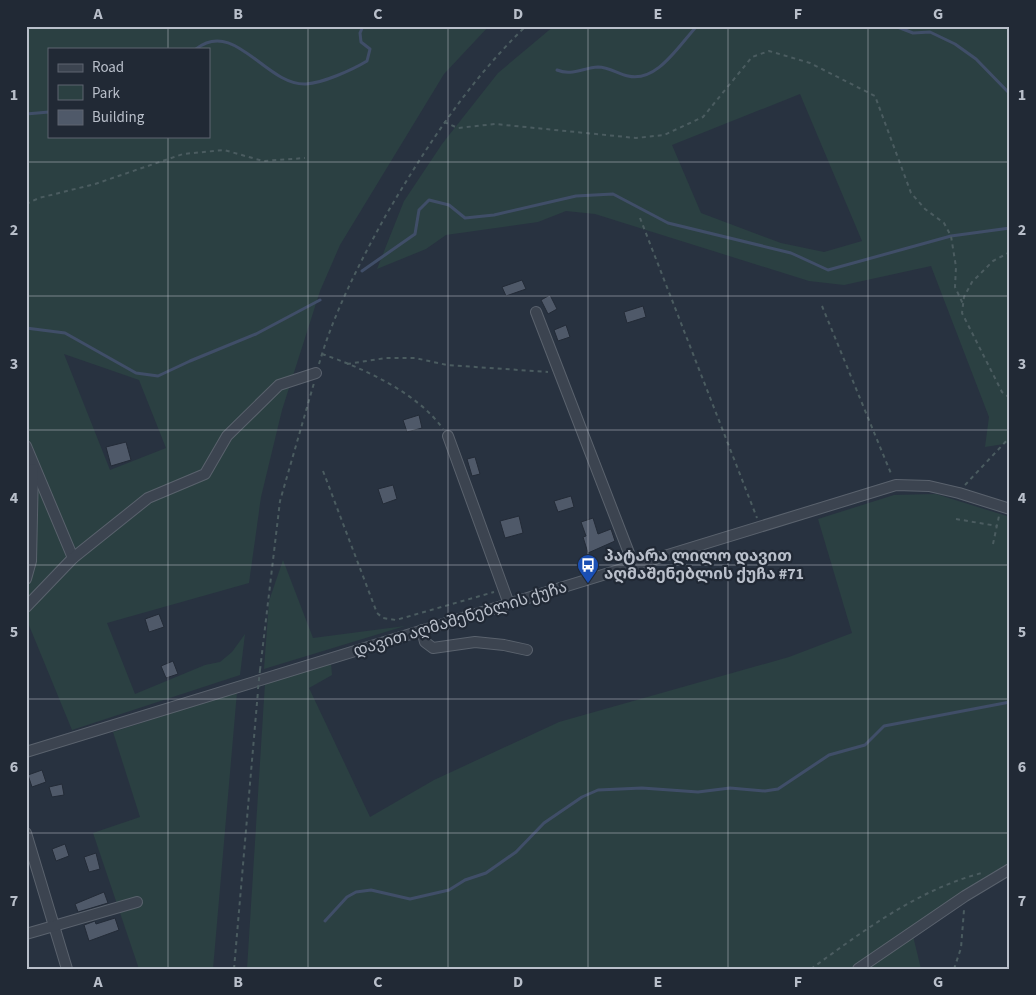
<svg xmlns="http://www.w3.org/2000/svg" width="1036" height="995" font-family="'Source Sans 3','Noto Sans Georgian',sans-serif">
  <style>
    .green { fill: #2b4042; fill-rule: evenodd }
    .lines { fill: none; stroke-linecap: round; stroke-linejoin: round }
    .stream { stroke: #404e68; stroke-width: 3 }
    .building { fill: #4f5969; stroke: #232b37 }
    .minor-casing { stroke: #5a626d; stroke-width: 12 }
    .path { stroke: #4b5c60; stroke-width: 2; stroke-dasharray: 4 4; stroke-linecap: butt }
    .minor { stroke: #3c4450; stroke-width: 10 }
    .path-bridge { stroke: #4b5c60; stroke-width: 2; stroke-dasharray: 4 4; stroke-linecap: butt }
    .grid { fill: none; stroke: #b9bfca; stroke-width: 1; stroke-opacity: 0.55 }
    .labels { text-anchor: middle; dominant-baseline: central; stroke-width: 4.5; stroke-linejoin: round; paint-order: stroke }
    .poi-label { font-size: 16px; font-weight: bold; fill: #b9bfca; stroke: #212935; text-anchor: start }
    .street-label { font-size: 16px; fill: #b9bfca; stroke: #212935 }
    .neatline { fill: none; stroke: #b9bfca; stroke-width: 2 }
    .grid-label { font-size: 16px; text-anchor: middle; font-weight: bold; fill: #b9bfca }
  </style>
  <rect width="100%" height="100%" fill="#283240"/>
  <g class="green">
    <path d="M26 26H489L444 74 340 245 320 291 282 410 261 497 249 583 107 623 135 694 205 665 220 662 232 652 245 634 240 675 72 730 26 618V456L35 452 26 435ZM49 49H209V136H49ZM64 354 139 380 166 448 110 470Z"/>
    <path d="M554 26H1010V443L985 447 989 417 931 266 844 285 809 281 595 214 566 211 538 222 446 235 426 249 377 269 404 201 442 144 498 73ZM800 94 862 241 824 252 781 243 701 213 672 145Z"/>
    <path d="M936 494 1010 517V864L849 969H247L265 683 331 663 332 675 309 688 370 817 434 780 559 722 789 657 852 633 818 519 894 495Z"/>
    <path d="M283 560 313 638 405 626 264 669 269 601Z"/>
    <path d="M237 692 213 969H139L93 833 140 817 113 732Z"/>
    <path d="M913 936 921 969H863Z"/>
  </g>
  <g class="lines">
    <g class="stream">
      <path d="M895 26 913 33 930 32 955 44 976 59 1010 94"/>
      <path d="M196 49C235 18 266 86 306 84 323 83 352 70 367 61L370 49 361 42 360 33 363 26"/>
      <path d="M557 70C571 76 583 68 598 67 609 67 618 74 628 76 657 83 679 45 697 26"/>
      <path d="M26 114 49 112"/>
      <path d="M362 271 415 234 419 210 429 200 449 205 465 218 494 215 576 196 613 194 668 223 791 253 828 270 951 236 1010 228"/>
      <path d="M26 328 65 333 136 373 158 376 190 361 256 334 320 300"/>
      <path d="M325 921 347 897 356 892 371 890 410 899 449 890 465 880 486 873 516 852 544 823 582 797 598 790 642 788 698 792 730 788 765 791 778 789 829 755 865 745 884 726 1010 702"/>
    </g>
  </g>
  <g class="building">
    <path d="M522 280 526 289 506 296 502 287Z"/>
    <path d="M550 295 557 309 548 314 541 300Z"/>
    <path d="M643 306 646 317 627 323 624 312Z"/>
    <path d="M566 325 570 337 558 341 554 330Z"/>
    <path d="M419 415 422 428 407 432 403 420Z"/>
    <path d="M126 442 131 460 111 466 106 447Z"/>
    <path d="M475 457 480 474 472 476 467 459Z"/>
    <path d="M393 485 397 499 383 504 378 489Z"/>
    <path d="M571 496 574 507 558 512 554 501Z"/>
    <path d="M519 516 523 533 505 538 500 521Z"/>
    <path d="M593 518 598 534 611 529 615 541 588 553 583 537 586 536 581 522Z"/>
    <path d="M159 614 164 627 149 632 145 619Z"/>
    <path d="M173 661 178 674 166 678 161 666Z"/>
    <path d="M42 770 46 782 32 787 28 775Z"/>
    <path d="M62 784 64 795 52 797 49 787Z"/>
    <path d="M65 844 69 856 56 861 52 849Z"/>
    <path d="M96 853 100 869 89 872 84 857Z"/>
    <path d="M104 892 108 903 78 912 75 904Z"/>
    <path d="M115 918 119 930 89 941 84 925 95 921 96 924Z"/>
  </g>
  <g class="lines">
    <g class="minor-casing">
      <g id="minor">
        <path d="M536 312 634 566"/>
        <path d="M448 436 509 604"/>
        <path d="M26 446 73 558"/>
        <path d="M26 579 31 561 33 469"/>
        <path d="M26 607 73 558 148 498 205 474 227 436 279 385 316 373"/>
        <path d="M422 630 425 642 433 648 475 642 504 645 527 650"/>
        <path d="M26 752 896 485 929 486 959 493 1010 509"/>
        <path d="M26 833 67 969"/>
        <path d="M26 934 137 902"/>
        <path d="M858 969 965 896 1010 869"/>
      </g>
    </g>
    <g class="path">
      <path d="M444 122 458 128 495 124 636 138 664 135 703 117 752 57 769 51 810 63 875 96 911 193 925 209 944 223 951 236 956 267 955 287 963 304"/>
      <path d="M26 204 39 198 95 184 183 154 224 150 263 161 305 158"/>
      <path d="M640 218 757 518"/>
      <path d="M1010 252 993 261 972 282 964 297 962 313 1002 392 1010 398"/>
      <path d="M822 306 892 476"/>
      <path d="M322 354C363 368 418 393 443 429"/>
      <path d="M319 364C334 312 360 262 386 215 426 147 469 81 526 26"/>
      <path d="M347 364 386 358H415L447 365 548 372"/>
      <path d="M323 471 377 613 383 618 396 620 494 592"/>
      <path d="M965 485 1010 437"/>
      <path d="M956 519 997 526"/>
      <path d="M993 544 999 516"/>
      <path d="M260 670 280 501 314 383"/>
      <path d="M234 969 258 691"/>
      <path d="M811 969C863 931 919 889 982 873"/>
      <path d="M954 969 961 948 964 910"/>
      <path d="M1009 969 1010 967"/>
    </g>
    <use href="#minor" class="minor"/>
    <path class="path-bridge" d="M258 689 260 670"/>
  </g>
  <path class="grid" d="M168 26V49M308 26V969M448 26V969M588 26V969M728 26V969M868 26V969M168 136V969M26 162H1010M26 296H1010M26 430H1010M26 565H1010M26 699H1010M26 833H1010"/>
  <defs>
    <g id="bus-pin" transform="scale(1.125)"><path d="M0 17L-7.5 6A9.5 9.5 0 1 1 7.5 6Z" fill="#1a4fb4" stroke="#212935"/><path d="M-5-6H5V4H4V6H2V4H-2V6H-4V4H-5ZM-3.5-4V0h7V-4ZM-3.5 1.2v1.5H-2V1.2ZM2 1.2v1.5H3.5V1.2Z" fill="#fff"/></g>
  </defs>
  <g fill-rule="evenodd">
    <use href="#bus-pin" x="588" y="565"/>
  </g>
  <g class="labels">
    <g class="poi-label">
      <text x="604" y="556">პატარა ლილო დავით<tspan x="604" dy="18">აღმაშენებლის ქუჩა #71</tspan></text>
    </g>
    <g class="street-label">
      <text transform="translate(460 619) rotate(-17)">დავით აღმაშენებლის ქუჩა</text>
    </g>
  </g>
  <rect width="1036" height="995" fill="none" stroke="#212935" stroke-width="55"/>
  <rect x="48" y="48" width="162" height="90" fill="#212935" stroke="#5e6571"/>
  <rect x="58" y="64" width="25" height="8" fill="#3c4450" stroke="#5e6571"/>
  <text x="92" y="72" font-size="15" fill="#b9bfca">Road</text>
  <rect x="58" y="85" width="25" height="15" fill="#2b4042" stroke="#5e6571"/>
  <text x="92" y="98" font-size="15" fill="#b9bfca">Park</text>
  <rect x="58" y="110" width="25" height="15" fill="#4f5969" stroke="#5e6571"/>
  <text x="92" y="122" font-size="15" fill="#b9bfca">Building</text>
  <rect x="28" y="28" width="980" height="940" class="neatline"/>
  <g class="grid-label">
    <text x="98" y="19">A</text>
    <text x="238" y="19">B</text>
    <text x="378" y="19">C</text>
    <text x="518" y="19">D</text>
    <text x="658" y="19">E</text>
    <text x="798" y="19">F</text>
    <text x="938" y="19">G</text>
    <text x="14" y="100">1</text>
    <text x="1022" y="100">1</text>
    <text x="14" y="235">2</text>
    <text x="1022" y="235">2</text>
    <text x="14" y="369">3</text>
    <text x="1022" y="369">3</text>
    <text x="14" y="503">4</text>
    <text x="1022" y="503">4</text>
    <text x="14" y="637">5</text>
    <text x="1022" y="637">5</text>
    <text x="14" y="772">6</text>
    <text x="1022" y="772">6</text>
    <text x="14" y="906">7</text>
    <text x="1022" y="906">7</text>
    <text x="98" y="987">A</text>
    <text x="238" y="987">B</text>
    <text x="378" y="987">C</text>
    <text x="518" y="987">D</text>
    <text x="658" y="987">E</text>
    <text x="798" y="987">F</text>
    <text x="938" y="987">G</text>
  </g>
</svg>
